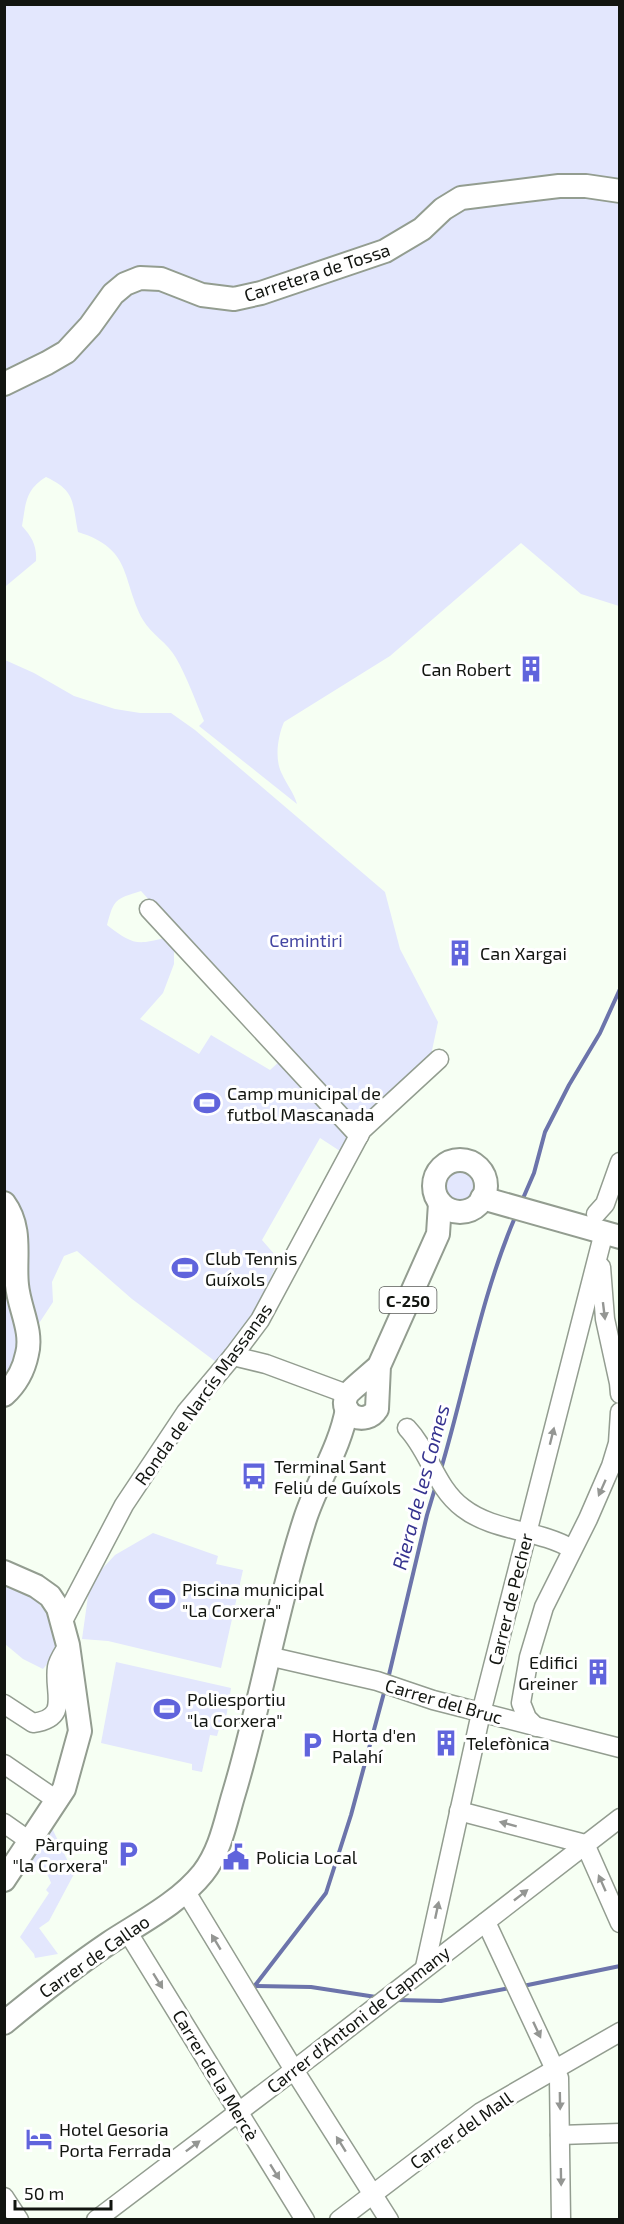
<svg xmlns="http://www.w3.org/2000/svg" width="624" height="2224" font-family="'Exo 2',sans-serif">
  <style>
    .green { fill: #e3e7fd }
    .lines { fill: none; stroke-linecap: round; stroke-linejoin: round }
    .stream { stroke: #6c74ab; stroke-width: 4 }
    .minor-casing { stroke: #939d90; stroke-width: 21 }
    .major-casing { stroke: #939d90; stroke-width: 26 }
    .minor { stroke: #fff; stroke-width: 18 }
    .major { stroke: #fff; stroke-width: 22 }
    .oneway { fill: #949693 }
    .labels { text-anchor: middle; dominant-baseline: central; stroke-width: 6; stroke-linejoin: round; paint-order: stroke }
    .shield { fill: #fff; stroke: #595b58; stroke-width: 1.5 }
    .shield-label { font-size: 16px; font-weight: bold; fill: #121510 }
    .street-label { font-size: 18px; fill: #121510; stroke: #fff }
    .poi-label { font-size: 18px; fill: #121510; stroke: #fff; text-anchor: start }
    .park-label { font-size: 18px; fill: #4345a2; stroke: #fff }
    .water-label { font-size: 20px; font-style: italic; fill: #35338f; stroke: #fff }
  </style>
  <rect width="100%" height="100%" fill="#f6fff3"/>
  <g class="green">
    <path d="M5 5H619V606L581 594 521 543 390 656 284 722C278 736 274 759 282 774 287 785 294 793 297 804L199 726 204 721C195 700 187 677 176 658 168 643 151 634 143 620 121 579 133 549 78 532 72 502 76 491 46 477 25 490 26 503 22 526 32 537 37 546 36 561L6 586 5 595Z"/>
    <path d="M5 660 34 673 74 696 115 709 140 713H171L195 730 385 892 400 949 438 1022 430 1060 355 1128 141 891C115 899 114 899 107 925 131 943 135 946 164 938L174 943V964L163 993 140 1019 199 1054 211 1035 270 1070 280 1061 353 1137 343 1153 320 1138 262 1240 275 1255 277 1263 249 1331 220 1365 132 1299 77 1251 64 1256 52 1282 53 1302 34 1331 5 1384Z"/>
    <circle cx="461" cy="1186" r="16"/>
    <path d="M153 1533 218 1556 216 1564 243 1570 221 1668 108 1641 82 1639 90 1582 115 1555Z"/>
    <path d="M4 1582 32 1595 47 1614 56 1633 55 1654 43 1669 23 1659 5 1644Z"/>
    <path d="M116 1662 231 1688 224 1730 219 1729 217 1736 210 1735 202 1772 192 1770V1764L101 1743Z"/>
    <path d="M50 1824 74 1874 49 1921 39 1928 58 1954 35 1958 34 1954 20 1937 49 1893 46 1890 51 1883C47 1871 40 1863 28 1871L20 1868Z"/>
  </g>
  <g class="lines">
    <g class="stream">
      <path d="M521 1203 534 1173 545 1132 569 1085 600 1033 620 989"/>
      <path d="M441 1469C466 1385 481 1296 516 1215"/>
      <path d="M388 1679 427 1515 436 1485"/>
      <path d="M256 1986 311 1987 376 1997"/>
      <path d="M523 1986 620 1966"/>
      <path d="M253 1988 326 1893 351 1815 385 1689"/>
      <path d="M396 2000 441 2001 510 1988"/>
    </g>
    <g class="minor-casing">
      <g id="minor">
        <path d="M149 909 359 1136"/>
        <path d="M596 1214 605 1204 620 1162"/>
        <path d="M601 1267 605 1319 619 1383 620 1394"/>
        <path d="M233 1356 266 1364 347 1394"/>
        <path d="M407 1428C430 1452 435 1487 463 1508 494 1532 538 1529 572 1549"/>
        <path d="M62 1623 124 1505 186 1412 233 1356 260 1320 362 1130 439 1059"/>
        <path d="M268 1656 377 1681 433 1700 620 1748"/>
        <path d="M4 1704 33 1723C71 1718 53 1692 57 1667 58 1660 64 1652 68 1645"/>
        <path d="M536 1727 527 1718 521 1703 529 1657 544 1607 588 1519 611 1466 618 1443 620 1412"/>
        <path d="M4 1764 58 1801"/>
        <path d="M459 1811 585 1844 620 1923"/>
        <path d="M4 1823 31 1842"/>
        <path d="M186 1892 294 2070 389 2220"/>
        <path d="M486 1922 559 2078 561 2220"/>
        <path d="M127 1931 305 2220"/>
        <path d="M425 1967 481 1713 604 1232"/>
        <path d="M560 2135 620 2133"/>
        <path d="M4 2197 19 2220"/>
        <path d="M96 2220 294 2070 620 1818"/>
        <path d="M339 2220 481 2112 620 2032"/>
      </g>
    </g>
    <g class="major-casing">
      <g id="major">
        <path d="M4 384 47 363 66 352 90 326 113 294 125 284 140 278 161 279 202 295 234 299 261 293 385 251 422 229 443 209 461 198 559 186H586L620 191"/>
        <circle cx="460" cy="1186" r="26"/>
        <path d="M482 1198 620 1237"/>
        <path d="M4 1203C23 1229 14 1258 17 1285 19 1308 33 1331 27 1354 24 1369 16 1384 4 1395"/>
        <path d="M379 1366C373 1372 349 1391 347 1395 337 1415 366 1427 377 1409L379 1366 438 1234 440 1203"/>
        <path d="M4 1572 36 1586 50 1596 58 1608 68 1645 80 1731 64 1789 4 1880"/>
        <path d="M4 2023C38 1995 72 1968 109 1943 141 1922 179 1903 203 1873 221 1850 226 1819 234 1793 261 1703 276 1609 305 1519 317 1482 340 1448 347 1409"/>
      </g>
    </g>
    <use href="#minor" class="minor"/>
    <use href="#major" class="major"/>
  </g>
  <defs><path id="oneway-solid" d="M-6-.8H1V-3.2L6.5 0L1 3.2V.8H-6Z" transform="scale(1.5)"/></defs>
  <g class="oneway">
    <use href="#oneway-solid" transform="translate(604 1311) rotate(83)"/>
    <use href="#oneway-solid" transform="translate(552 1436) rotate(-76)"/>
    <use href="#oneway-solid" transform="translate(602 1488) rotate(114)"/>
    <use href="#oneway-solid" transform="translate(508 1824) rotate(-165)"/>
    <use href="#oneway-solid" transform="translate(602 1883) rotate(-114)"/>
    <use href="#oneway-solid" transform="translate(521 1895) rotate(-38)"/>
    <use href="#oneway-solid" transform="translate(437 1910) rotate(-78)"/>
    <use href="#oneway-solid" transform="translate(216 1942) rotate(-121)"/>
    <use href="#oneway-solid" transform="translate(158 1981) rotate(58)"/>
    <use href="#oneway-solid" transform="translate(537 2030) rotate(65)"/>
    <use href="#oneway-solid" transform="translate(560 2101) rotate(89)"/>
    <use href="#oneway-solid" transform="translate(341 2144) rotate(-122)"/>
    <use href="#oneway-solid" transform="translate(193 2146) rotate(-37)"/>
    <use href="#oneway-solid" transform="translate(275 2172) rotate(58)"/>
    <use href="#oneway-solid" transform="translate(561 2177) rotate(89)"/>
  </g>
  <defs>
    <g id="building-bare" transform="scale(2.07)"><path d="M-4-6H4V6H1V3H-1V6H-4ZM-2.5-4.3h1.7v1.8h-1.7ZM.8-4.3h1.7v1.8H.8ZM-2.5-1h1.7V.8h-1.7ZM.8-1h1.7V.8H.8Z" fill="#6064dc" stroke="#fff" stroke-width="2.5" paint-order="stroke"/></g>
    <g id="stadium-bare" transform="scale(2.07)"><path d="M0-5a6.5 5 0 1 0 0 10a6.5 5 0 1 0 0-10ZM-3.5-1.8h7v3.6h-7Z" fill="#6064dc" stroke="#fff" stroke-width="2.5" paint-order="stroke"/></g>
    <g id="bus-bare" transform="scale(2.07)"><path d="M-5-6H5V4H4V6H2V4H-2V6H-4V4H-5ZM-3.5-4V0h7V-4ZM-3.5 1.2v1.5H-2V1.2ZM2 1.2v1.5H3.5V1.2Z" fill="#6064dc" stroke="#fff" stroke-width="2.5" paint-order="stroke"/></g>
    <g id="parking-bare" transform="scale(2.07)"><path d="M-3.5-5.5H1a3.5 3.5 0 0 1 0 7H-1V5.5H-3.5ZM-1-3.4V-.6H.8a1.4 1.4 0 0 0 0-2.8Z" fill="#6064dc" stroke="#fff" stroke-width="2.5" paint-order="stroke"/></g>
    <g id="civic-bare" transform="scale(2.07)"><path d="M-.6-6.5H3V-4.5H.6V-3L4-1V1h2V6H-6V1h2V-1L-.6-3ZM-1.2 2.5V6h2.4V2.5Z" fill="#6064dc" stroke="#fff" stroke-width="2.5" paint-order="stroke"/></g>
    <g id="hotel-bare" transform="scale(2.07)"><path d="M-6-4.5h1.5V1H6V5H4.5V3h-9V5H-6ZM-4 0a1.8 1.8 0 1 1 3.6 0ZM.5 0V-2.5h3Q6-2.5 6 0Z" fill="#6064dc" stroke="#fff" stroke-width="2.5" paint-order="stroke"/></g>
  </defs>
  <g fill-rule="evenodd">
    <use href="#building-bare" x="531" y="669"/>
    <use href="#building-bare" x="460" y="953"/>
    <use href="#stadium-bare" x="207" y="1103"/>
    <use href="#stadium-bare" x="185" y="1268"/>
    <use href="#bus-bare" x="254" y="1476"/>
    <use href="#stadium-bare" x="162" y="1599"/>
    <use href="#building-bare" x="598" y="1672"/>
    <use href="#stadium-bare" x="167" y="1709"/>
    <use href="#building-bare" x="446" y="1743"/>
    <use href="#parking-bare" x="312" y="1745"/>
    <use href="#parking-bare" x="128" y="1854"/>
    <use href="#civic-bare" x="236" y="1857"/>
    <use href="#hotel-bare" x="39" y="2139"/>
  </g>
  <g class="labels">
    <rect class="shield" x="379.5" y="1287" width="57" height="26" rx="4.5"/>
    <g class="shield-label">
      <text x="408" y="1300">C-250</text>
    </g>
    <g class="street-label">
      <text transform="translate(317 272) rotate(-18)">Carretera de Tossa</text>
      <text transform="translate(203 1394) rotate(-54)">Ronda de Narcís Massanas</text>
      <text transform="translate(510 1599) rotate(-76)">Carrer de Pecher</text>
      <text transform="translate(444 1701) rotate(16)">Carrer del Bruc</text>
      <text transform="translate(94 1956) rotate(-35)">Carrer de Callao</text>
      <text transform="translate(358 2019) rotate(-38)">Carrer d'Antoni de Capmany</text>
      <text transform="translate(216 2075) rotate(59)">Carrer de la Mercè</text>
      <text transform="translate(461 2130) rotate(-35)">Carrer del Mall</text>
    </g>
    <g class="poi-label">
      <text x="511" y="669" text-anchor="end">Can Robert</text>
      <text x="480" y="953">Can Xargai</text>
      <text x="227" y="1093">Camp municipal de<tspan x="227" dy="21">futbol Mascanada</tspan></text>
      <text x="205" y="1258">Club Tennis<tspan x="205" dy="21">Guíxols</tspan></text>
      <text x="274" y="1466">Terminal Sant<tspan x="274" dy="21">Feliu de Guíxols</tspan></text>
      <text x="182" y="1589">Piscina municipal<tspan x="182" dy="21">"La Corxera"</tspan></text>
      <text x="578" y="1662" text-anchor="end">Edifici<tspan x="578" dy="21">Greiner</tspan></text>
      <text x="187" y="1699">Poliesportiu<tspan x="187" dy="21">"la Corxera"</tspan></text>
      <text x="332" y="1735">Horta d'en<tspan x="332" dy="21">Palahí</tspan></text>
      <text x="466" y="1743">Telefònica</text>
      <text x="108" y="1844" text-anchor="end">Pàrquing<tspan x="108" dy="21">"la Corxera"</tspan></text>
      <text x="256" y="1857">Policia Local</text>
      <text x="59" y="2129">Hotel Gesoria<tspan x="59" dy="21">Porta Ferrada</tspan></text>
    </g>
    <g class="park-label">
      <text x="306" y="940">Cemintiri</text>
    </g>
    <g class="water-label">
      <text transform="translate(420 1487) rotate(-75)">Riera de les Comes</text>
    </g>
  </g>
  <rect width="624" height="2224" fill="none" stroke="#121510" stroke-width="12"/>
  <path d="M15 2200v9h96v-9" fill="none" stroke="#121510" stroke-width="3"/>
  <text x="24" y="2200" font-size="18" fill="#121510" stroke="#ffffff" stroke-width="4.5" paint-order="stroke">50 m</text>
</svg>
